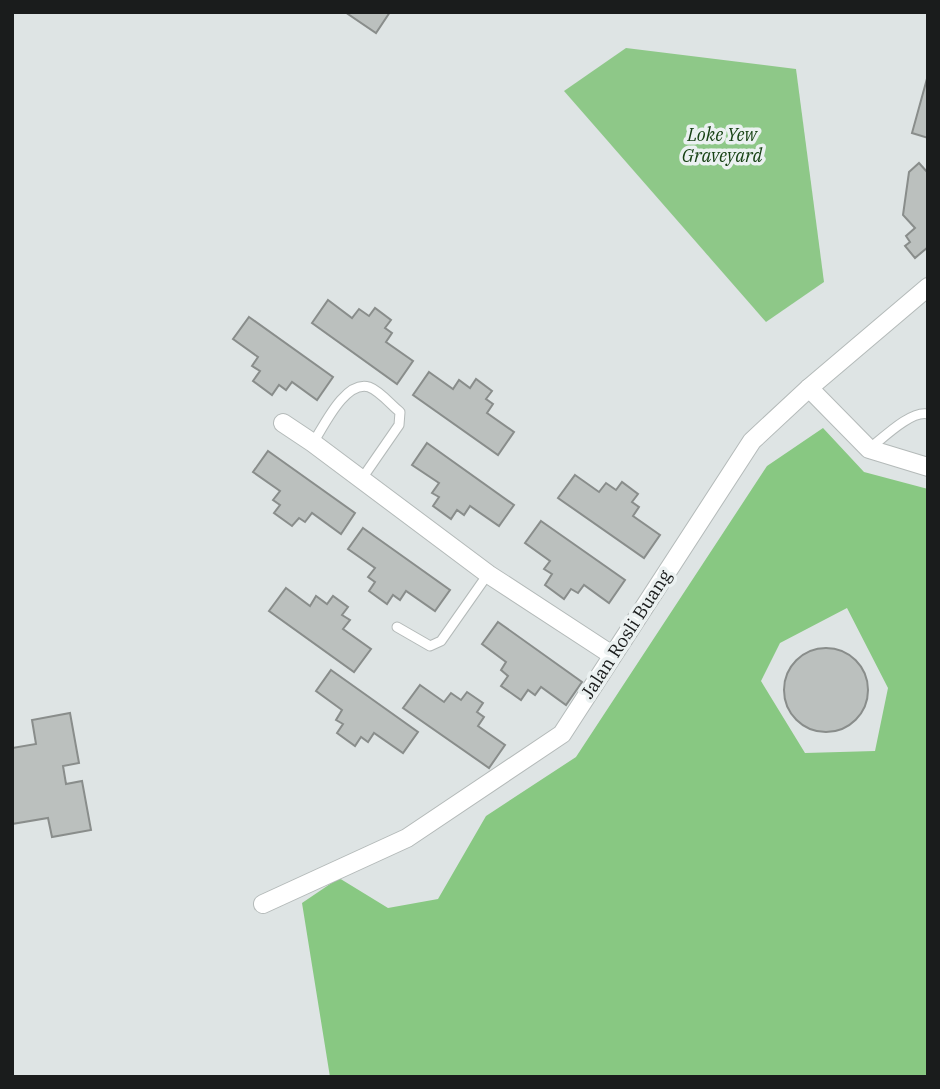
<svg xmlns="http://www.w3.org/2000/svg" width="940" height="1089" font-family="'IBM Plex Serif',serif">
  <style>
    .green { fill: #8ec888 }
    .forest { fill: #88c882; fill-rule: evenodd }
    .building { fill: #bbc0be; stroke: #898d8b; stroke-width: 2 }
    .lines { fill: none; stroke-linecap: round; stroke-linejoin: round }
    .service-casing { stroke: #b4bab9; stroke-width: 11 }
    .minor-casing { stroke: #b4bab9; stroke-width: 20 }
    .service { stroke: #fff; stroke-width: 9 }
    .minor { stroke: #fff; stroke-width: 18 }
    .labels { text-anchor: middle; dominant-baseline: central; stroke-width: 7; stroke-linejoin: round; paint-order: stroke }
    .park-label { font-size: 18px; font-style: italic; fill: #164113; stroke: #ebf1f1 }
    .street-label { font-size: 18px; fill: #1a1c1c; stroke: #ebf1f1 }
  </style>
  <rect width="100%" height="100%" fill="#dee4e4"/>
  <path class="green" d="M626 48 796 69 824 282 766 322 564 91Z"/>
  <path class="forest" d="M823 428 864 472 928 489V1077H330L302 903 339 878 388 908 438 899 486 816 576 757 767 466ZM847 608 888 688 875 751 805 753 761 681 780 643Z"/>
  <g class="building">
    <path d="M345 12H390L376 33Z"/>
    <path d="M928 75V138L912 133Z"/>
    <path d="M919 163 928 173V247L915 258 905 246 910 242 906 236 915 228 903 215 909 172Z"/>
    <path d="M328 300 352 318 359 309 369 316 375 308 391 320 385 328 392 333 386 342 413 361 397 384 312 323Z"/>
    <path d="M249 317 333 377 317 400 292 382 286 390 279 385 272 395 253 381 260 371 252 366 258 357 233 339Z"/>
    <path d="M429 372 453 389 459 380 470 388 476 379 492 391 486 399 493 404 487 413 514 432 498 455 413 395Z"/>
    <path d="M427 443 514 505 499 526 470 506 464 515 457 510 451 519 433 506 439 497 432 493 439 483 412 465Z"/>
    <path d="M268 451 355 513 341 534 312 513 305 522 299 518 292 526 274 513 280 505 273 500 280 491 253 472Z"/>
    <path d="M575 475 599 492 606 483 616 490 622 482 638 494 632 502 639 507 633 516 660 535 644 558 558 498Z"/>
    <path d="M541 521 625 580 609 603 584 585 578 593 571 589 564 599 545 585 552 574 544 569 550 561 525 543Z"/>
    <path d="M363 528 450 590 435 611 406 591 400 600 393 595 387 604 369 591 375 582 368 577 375 568 348 549Z"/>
    <path d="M286 588 310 606 316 596 327 604 333 596 348 607 342 615 350 620 343 629 371 649 354 672 269 611Z"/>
    <path d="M498 622 582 682 566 705 541 687 535 695 528 690 521 700 501 686 508 676 501 670 506 662 482 644Z"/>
    <circle cx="826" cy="690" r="42"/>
    <path d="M331 670 418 732 403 753 374 733 368 742 361 737 355 746 337 733 343 724 336 720 342 710 316 691Z"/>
    <path d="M420 685 444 702 451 693 461 700 467 692 483 703 477 712 484 717 478 726 505 745 489 768 403 708Z"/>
    <path d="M70 713 79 763 63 766 66 784 82 781 91 830 52 837 48 818 12 824V748L36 744 32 720Z"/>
  </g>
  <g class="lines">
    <g class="service-casing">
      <g id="service">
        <path d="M313 443C324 426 345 380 369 387 380 391 391 405 400 412L399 425 361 480"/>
        <path d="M869 449C883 438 911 410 928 414"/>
        <path d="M397 627 430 646 441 641 488 574"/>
      </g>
    </g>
    <g class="minor-casing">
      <g id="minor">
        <path d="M809 388 869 449 928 467"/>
        <path d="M283 423 313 443 488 574 612 655"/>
        <path d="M263 904 407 838 562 734 752 441 809 388 928 287"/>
      </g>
    </g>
    <use href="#service" class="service"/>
    <use href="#minor" class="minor"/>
  </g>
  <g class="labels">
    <g class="park-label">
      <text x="722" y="134">Loke Yew<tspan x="722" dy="21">Graveyard</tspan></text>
    </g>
    <g class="street-label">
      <text transform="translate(626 634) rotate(-57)">Jalan Rosli Buang</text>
    </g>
  </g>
  <rect width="940" height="1089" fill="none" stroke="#1a1c1c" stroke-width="28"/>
</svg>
